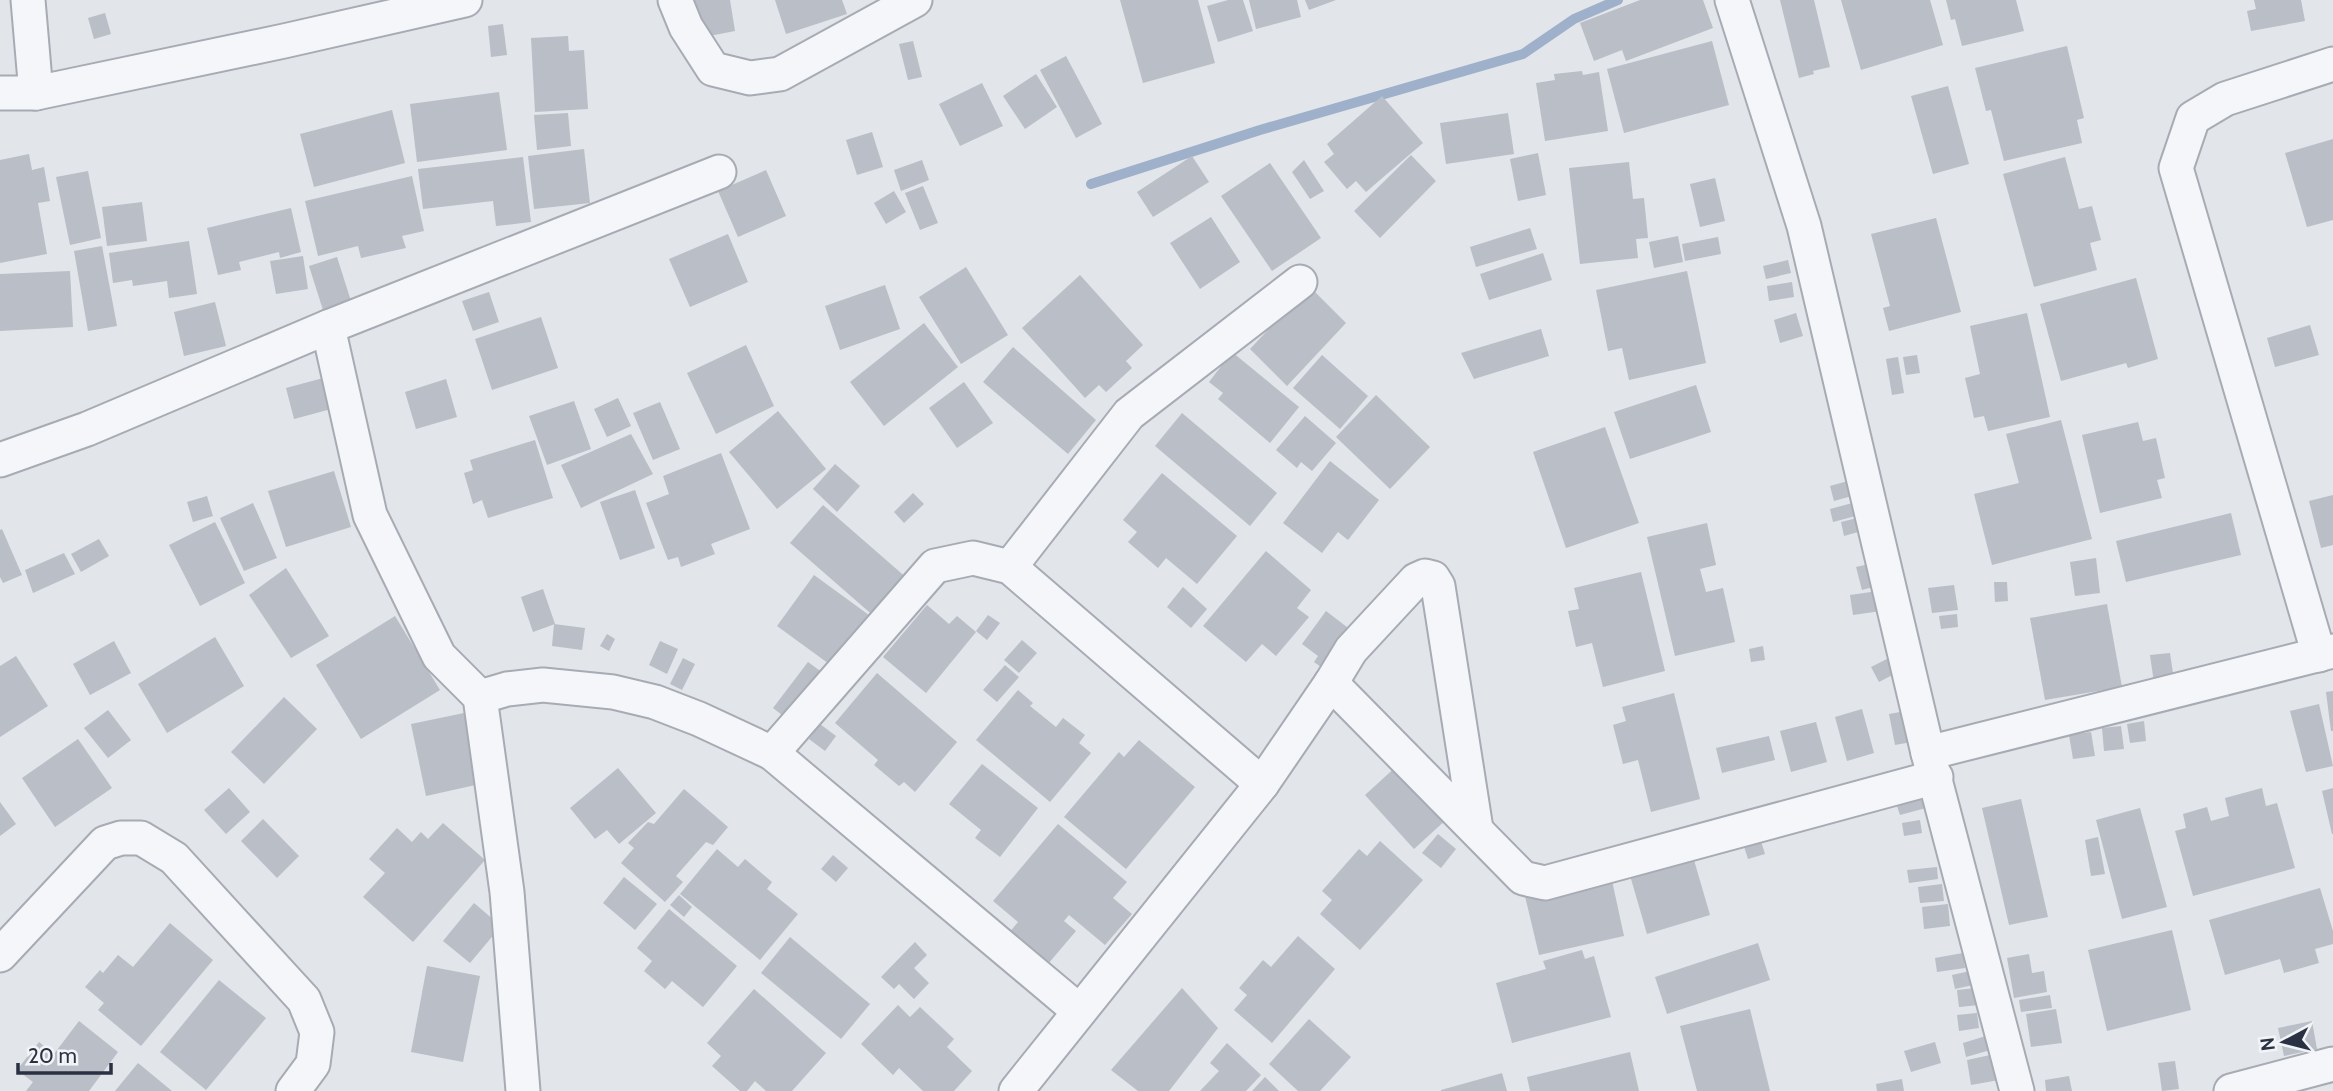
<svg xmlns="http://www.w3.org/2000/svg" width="2333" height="1091" font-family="Cabin,sans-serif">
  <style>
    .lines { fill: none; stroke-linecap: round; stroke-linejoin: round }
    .stream { stroke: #9eb0ca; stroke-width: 10 }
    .building { fill: #b9bec7 }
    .minor-casing { stroke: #a7abb4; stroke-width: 37 }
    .minor { stroke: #f5f6f9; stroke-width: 33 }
  </style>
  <rect width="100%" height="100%" fill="#e2e5ea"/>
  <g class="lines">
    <path class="stream" d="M1091 184 1260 130 1523 54 1574 19 1618 0"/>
  </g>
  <g class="building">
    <path d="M692 0H730L735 31 699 38Z"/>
    <path d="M775 0H842L847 14 786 34Z"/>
    <path d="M1120 0H1198L1215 63 1143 83Z"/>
    <path d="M1228 0H1243L1253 31 1218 42 1207 6Z"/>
    <path d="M1249 0H1297L1301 17 1256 29Z"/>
    <path d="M1305 0H1336L1309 10Z"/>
    <path d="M1640 0H1703L1713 28 1626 61 1622 50 1594 61 1580 23Z"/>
    <path d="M1780 0H1814L1830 67 1813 71 1814 74 1799 78Z"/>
    <path d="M1841 0H1930L1943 45 1861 70Z"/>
    <path d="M1946 0H2016L2024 31 1962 46 1955 19 1951 20Z"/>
    <path d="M2254 0H2301L2305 21 2251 31 2247 11 2256 9Z"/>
    <path d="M105 13 111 34 94 39 88 18Z"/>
    <path d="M503 24 507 55 491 57 488 26Z"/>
    <path d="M568 36 569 51 584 50 588 109 535 112 531 38Z"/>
    <path d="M913 41 922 77 908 80 899 44Z"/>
    <path d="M1712 41 1729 105 1624 133 1607 69Z"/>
    <path d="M2067 46 2084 118 2077 120 2082 143 2004 161 1991 110 1986 111 1975 68Z"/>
    <path d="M1066 56 1102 124 1076 138 1040 70Z"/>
    <path d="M1582 71 1583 75 1599 72 1608 131 1545 141 1536 83 1555 80 1554 74Z"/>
    <path d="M1036 74 1057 107 1025 129 1003 96Z"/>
    <path d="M982 83 1003 126 960 146 939 104Z"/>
    <path d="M1948 86 1969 164 1933 174 1911 96Z"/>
    <path d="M499 92 507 150 417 162 410 104Z"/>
    <path d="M1382 96 1423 143 1366 192 1356 181 1347 189 1324 162 1334 154 1327 144Z"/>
    <path d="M392 110 405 163 314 187 300 134Z"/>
    <path d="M568 113 571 146 537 150 534 115Z"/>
    <path d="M1508 113 1514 154 1446 164 1440 123Z"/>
    <path d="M872 132 883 167 857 175 846 140Z"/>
    <path d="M2333 139V220L2307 227 2285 153Z"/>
    <path d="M584 149 590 203 534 209 528 156Z"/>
    <path d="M1538 153 1546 195 1518 201 1510 159Z"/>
    <path d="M29 154 32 170 44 167 50 201 38 203 47 254 0 263V160Z"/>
    <path d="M1411 155 1436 181 1380 238 1354 211Z"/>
    <path d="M1192 156 1209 182 1153 217 1137 192Z"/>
    <path d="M523 157 531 222 496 226 493 201 423 209 418 169Z"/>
    <path d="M2065 157 2079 209 2092 206 2101 240 2090 243 2097 270 2034 287 2003 174Z"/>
    <path d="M922 160 929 180 901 191 894 170Z"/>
    <path d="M1304 160 1324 191 1310 199 1292 172Z"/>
    <path d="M1629 162 1633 199 1644 198 1648 238 1636 239 1638 258 1580 264 1569 168Z"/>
    <path d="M1270 163 1321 238 1272 271 1221 196Z"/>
    <path d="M766 170 786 216 738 237 718 191Z"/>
    <path d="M88 171 101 238 70 245 56 177Z"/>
    <path d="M412 176 424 231 402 236 406 248 361 258 358 246 318 256 305 201Z"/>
    <path d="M1715 178 1725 221 1700 227 1690 184Z"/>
    <path d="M923 186 938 223 920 230 905 193Z"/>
    <path d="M894 191 906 212 886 224 874 203Z"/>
    <path d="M142 202 147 241 107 246 102 207Z"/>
    <path d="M291 208 301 252 280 258 279 252 239 262 241 270 218 275 207 228Z"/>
    <path d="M1211 217 1240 262 1200 289 1170 243Z"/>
    <path d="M1936 218 1961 312 1889 331 1883 308 1890 306 1871 234Z"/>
    <path d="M1530 228 1537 249 1476 267 1470 247Z"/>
    <path d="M728 234 748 282 690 307 669 259Z"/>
    <path d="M1678 236 1683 262 1654 268 1649 242Z"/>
    <path d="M1718 237 1721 254 1685 261 1682 244Z"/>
    <path d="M189 241 197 294 169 298 167 281 133 286 132 280 113 283 109 253Z"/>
    <path d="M102 246 117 326 88 331 74 251Z"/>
    <path d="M1543 253 1552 280 1489 300 1480 274Z"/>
    <path d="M303 256 308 289 276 294 270 261Z"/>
    <path d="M337 257 351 301 323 310 309 266Z"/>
    <path d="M1788 260 1791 273 1766 279 1763 266Z"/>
    <path d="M966 267 1008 335 961 364 919 297Z"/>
    <path d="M70 271 73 327 0 331V274Z"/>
    <path d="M1687 271 1706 363 1629 380 1622 348 1608 351 1596 290Z"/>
    <path d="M1080 275 1143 345 1126 361 1132 368 1106 392 1099 385 1085 398 1022 328Z"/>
    <path d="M2136 278 2158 359 2128 368 2126 363 2061 381 2040 304Z"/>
    <path d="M1792 282 1794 297 1769 301 1767 286Z"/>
    <path d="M885 285 900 329 840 350 825 306Z"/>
    <path d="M1309 286 1346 323 1287 386 1250 349Z"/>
    <path d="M489 292 499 322 473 331 462 301Z"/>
    <path d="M215 302 226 346 184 356 174 312Z"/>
    <path d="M1796 313 1803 336 1780 343 1774 320Z"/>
    <path d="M2027 313 2050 417 1988 431 1984 416 1974 418 1965 378 1980 374 1970 326Z"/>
    <path d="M541 317 558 368 492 390 475 339Z"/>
    <path d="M924 323 958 367 884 426 850 382Z"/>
    <path d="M2310 325 2319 355 2275 367 2267 338Z"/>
    <path d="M1541 329 1549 356 1474 379 1461 353Z"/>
    <path d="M746 345 774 406 716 434 687 373Z"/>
    <path d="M1013 347 1096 420 1068 454 983 382Z"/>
    <path d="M1232 352 1299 407 1270 443 1218 399 1223 393 1209 382Z"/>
    <path d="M1322 355 1368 396 1340 429 1293 388Z"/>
    <path d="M1917 355 1920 373 1906 375 1903 357Z"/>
    <path d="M1898 357 1904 393 1892 395 1886 359Z"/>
    <path d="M327 377 335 408 294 419 286 388Z"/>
    <path d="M446 379 457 417 416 429 405 392Z"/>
    <path d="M964 382 993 423 957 448 929 408Z"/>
    <path d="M1696 385 1711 432 1630 459 1614 412Z"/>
    <path d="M1376 395 1430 447 1390 489 1336 437Z"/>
    <path d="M618 398 631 426 607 437 594 409Z"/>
    <path d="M574 401 591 449 547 465 529 416Z"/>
    <path d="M660 402 680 449 653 460 633 413Z"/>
    <path d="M778 411 826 469 777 509 729 452Z"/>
    <path d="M1182 413 1277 493 1250 526 1155 446Z"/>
    <path d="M1305 416 1336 443 1312 471 1301 462 1297 468 1276 450Z"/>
    <path d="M2061 420 2092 539 1992 565 1974 494 2019 483 2006 434Z"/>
    <path d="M2138 422 2143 441 2156 438 2165 478 2157 480 2162 498 2100 513 2082 435Z"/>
    <path d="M1605 427 1639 523 1566 548 1533 452Z"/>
    <path d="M631 434 653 474 581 508 561 465Z"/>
    <path d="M535 440 553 498 488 518 482 500 473 504 464 473 473 470 470 460Z"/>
    <path d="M721 453 750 529 711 544 715 554 681 567 678 557 668 560 646 503 669 494 663 476Z"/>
    <path d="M1330 461 1379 500 1348 540 1338 532 1322 553 1283 523Z"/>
    <path d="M835 464 860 486 837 512 813 489Z"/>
    <path d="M334 471 351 527 286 547 268 491Z"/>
    <path d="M1162 473 1237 536 1197 584 1166 558 1158 568 1128 542 1137 532 1123 520Z"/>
    <path d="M1855 479 1859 494 1834 501 1830 486Z"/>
    <path d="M635 490 655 548 620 560 600 502Z"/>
    <path d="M913 493 924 504 904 523 894 512Z"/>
    <path d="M2333 495V545L2321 548 2309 501Z"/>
    <path d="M207 496 213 516 193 522 187 502Z"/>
    <path d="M1860 501 1863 514 1833 522 1830 509Z"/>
    <path d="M253 503 277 558 244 571 220 518Z"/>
    <path d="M823 505 909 580 876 618 790 543Z"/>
    <path d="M2231 513 2241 555 2126 582 2116 541Z"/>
    <path d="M1865 516 1869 529 1844 536 1841 522Z"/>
    <path d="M215 522 245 583 200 606 169 545Z"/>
    <path d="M1707 523 1716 565 1700 569 1706 592 1723 588 1735 642 1675 656 1647 537Z"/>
    <path d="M2 529 22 575 3 583 0 577V530Z"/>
    <path d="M99 539 109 556 81 572 71 554Z"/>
    <path d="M1266 551 1311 590 1297 608 1309 617 1276 656 1262 644 1246 662 1203 626Z"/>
    <path d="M64 553 75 574 33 593 25 570Z"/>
    <path d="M2096 558 2100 593 2075 596 2070 562Z"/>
    <path d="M1878 562 1884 584 1862 590 1856 567Z"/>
    <path d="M286 568 329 636 291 658 249 595Z"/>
    <path d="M1641 572 1665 671 1603 687 1592 643 1576 647 1568 611 1579 609 1574 588Z"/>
    <path d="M814 575 873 618 836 669 777 626Z"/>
    <path d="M1994 582H2007L2008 601 1995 602Z"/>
    <path d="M1954 585 1958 610 1932 613 1928 588Z"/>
    <path d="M1183 587 1207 609 1191 628 1167 607Z"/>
    <path d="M543 589 555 624 533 632 521 597Z"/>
    <path d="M1885 590 1888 610 1853 615 1850 595Z"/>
    <path d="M2107 604 2122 687 2045 700 2030 618Z"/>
    <path d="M927 605 949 624 957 616 976 632 926 693 883 657Z"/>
    <path d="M1326 611 1356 634 1328 672 1314 662 1318 656 1302 644Z"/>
    <path d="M1957 614 1958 627 1941 629 1939 616Z"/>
    <path d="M988 615 1000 623 987 640 976 631Z"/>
    <path d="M395 616 440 690 361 739 316 665Z"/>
    <path d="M554 624 585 628 582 650 552 646Z"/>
    <path d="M607 634 615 639 609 651 600 646Z"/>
    <path d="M215 637 244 686 167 733 138 684Z"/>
    <path d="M1022 640 1037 653 1019 673 1004 660Z"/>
    <path d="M114 641 131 673 90 695 73 664Z"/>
    <path d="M660 641 678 649 667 674 649 665Z"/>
    <path d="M1763 646 1765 660 1751 662 1749 649Z"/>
    <path d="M2170 653 2174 680 2154 683 2150 655Z"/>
    <path d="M1895 655 1902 670 1879 682 1871 667Z"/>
    <path d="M16 656 48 706 0 737V666Z"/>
    <path d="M683 658 695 664 682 690 670 684Z"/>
    <path d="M808 662 827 676 791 722 773 708Z"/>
    <path d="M1005 665 1019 677 997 702 983 690Z"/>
    <path d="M877 673 957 742 915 792 904 782 899 786 874 765 878 760 835 723Z"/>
    <path d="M1018 690 1033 703 1030 706 1056 727 1063 718 1085 735 1079 743 1091 753 1050 802 976 740Z"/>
    <path d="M2333 691V731H2331L2326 692Z"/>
    <path d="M1674 693 1700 799 1651 812 1638 760 1623 764 1613 725 1626 721 1622 707Z"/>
    <path d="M284 697 317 729 264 784 231 752Z"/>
    <path d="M2319 704 2333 766 2306 772 2290 711Z"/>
    <path d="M1862 709 1874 753 1847 761 1835 717Z"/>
    <path d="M108 710 131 740 108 758 84 728Z"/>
    <path d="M1911 710 1917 741 1895 745 1889 714Z"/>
    <path d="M464 713 480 784 426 796 411 724Z"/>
    <path d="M2144 721 2146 741 2130 743 2127 724Z"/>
    <path d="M1816 722 1827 762 1791 772 1780 731Z"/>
    <path d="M820 724 836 736 825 751 809 739Z"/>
    <path d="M2121 726 2124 749 2104 751 2102 728Z"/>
    <path d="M2091 732 2095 756 2073 759 2069 735Z"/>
    <path d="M1769 736 1775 760 1722 773 1716 748Z"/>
    <path d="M78 739 112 788 55 827 22 778Z"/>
    <path d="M1139 740 1195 787 1126 869 1064 817 1119 752 1124 757Z"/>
    <path d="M982 764 1038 808 1000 857 975 838 981 830 949 804Z"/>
    <path d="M1399 764 1448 818 1414 849 1365 795Z"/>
    <path d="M618 768 656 813 619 844 607 830 595 839 570 808Z"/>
    <path d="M229 788 250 812 226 834 204 810Z"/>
    <path d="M2262 788 2266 806 2277 803 2295 868 2193 896 2175 831 2186 828 2183 814 2207 807 2211 821 2229 816 2225 798Z"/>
    <path d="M2333 788V834H2332L2322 791Z"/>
    <path d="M684 789 728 827 713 845 706 842 676 876 683 882 665 902 621 863 634 848 628 843 648 822 654 824Z"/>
    <path d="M1922 791 1926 808 1900 815 1895 800Z"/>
    <path d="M2021 799 2048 917 2009 925 1982 808Z"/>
    <path d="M0 802 16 824 0 836Z"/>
    <path d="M2140 808 2167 907 2122 919 2096 820Z"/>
    <path d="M263 819 299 856 277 878 241 841Z"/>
    <path d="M1920 820 1922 833 1904 836 1902 823Z"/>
    <path d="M443 823 485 860 413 942 363 897 385 873 369 859 397 828 412 842 421 832 428 839Z"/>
    <path d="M1058 824 1127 882 1113 898 1132 914 1105 945 1069 915 1064 921 1076 931 1042 971 1004 939 1018 922 993 901Z"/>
    <path d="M1758 832 1765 854 1748 859 1741 837Z"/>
    <path d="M1438 834 1456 849 1441 868 1422 853Z"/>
    <path d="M2098 837 2105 874 2091 876 2085 840Z"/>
    <path d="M1380 841 1423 880 1360 950 1320 914 1332 900 1322 891 1359 849 1367 856Z"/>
    <path d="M717 849 738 867 745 859 772 882 767 889 798 914 760 960 680 894Z"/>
    <path d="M1674 851 1678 865 1694 860 1710 915 1647 934 1627 865Z"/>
    <path d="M833 855 848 868 836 882 821 869Z"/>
    <path d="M1937 867 1938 879 1909 883 1907 870Z"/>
    <path d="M1611 876 1624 936 1539 955 1525 896Z"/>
    <path d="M624 877 657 904 635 930 603 903Z"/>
    <path d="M1942 884 1944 901 1920 903 1918 887Z"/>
    <path d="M2320 888 2333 931V944L2315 949 2319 963 2284 973 2280 959 2225 975 2209 920Z"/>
    <path d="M679 895 692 907 684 917 670 905Z"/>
    <path d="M474 903 501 926 470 963 443 941Z"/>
    <path d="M1948 904 1950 926 1924 929 1922 907Z"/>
    <path d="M669 909 737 966 703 1007 672 981 665 989 644 971 652 961 637 948Z"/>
    <path d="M170 923 213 960 141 1046 98 1010 104 1003 85 987 100 970 103 973 118 955 133 967Z"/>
    <path d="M2172 930 2191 1010 2107 1031 2088 950Z"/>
    <path d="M1298 936 1335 969 1272 1043 1234 1010 1247 995 1239 988 1263 960 1271 967Z"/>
    <path d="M790 937 870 1004 841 1039 761 973Z"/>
    <path d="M915 942 927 955 914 968 929 983 914 999 899 984 894 989 881 977Z"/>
    <path d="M1758 943 1770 980 1667 1014 1655 977Z"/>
    <path d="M1582 950 1585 959 1594 956 1611 1017 1512 1043 1496 983 1546 969 1543 961Z"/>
    <path d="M1963 953 1965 968 1937 972 1935 958Z"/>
    <path d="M2029 954 2032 973 2044 971 2047 992 2014 998 2007 958Z"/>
    <path d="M427 966 480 976 463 1062 411 1052Z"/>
    <path d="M1970 971 1973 985 1955 989 1952 975Z"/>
    <path d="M219 980 266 1018 206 1090 160 1052Z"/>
    <path d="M1182 988 1218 1028 1169 1091H1138L1111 1070Z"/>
    <path d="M1976 988 1979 1005 1959 1007 1957 990Z"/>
    <path d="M754 989 826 1053 792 1091H766L755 1081 747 1091H740L712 1066 721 1056 707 1043Z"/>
    <path d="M2050 995 2052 1008 2021 1012 2019 1000Z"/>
    <path d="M898 1005 910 1017 920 1007 954 1039 947 1047 972 1071 954 1091H923L899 1068 893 1075 861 1044Z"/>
    <path d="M1750 1009 1770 1091H1697L1680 1026Z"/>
    <path d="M2056 1009 2062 1043 2031 1047 2026 1014Z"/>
    <path d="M1977 1013 1979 1028 1959 1031 1957 1015Z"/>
    <path d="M1309 1019 1351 1057 1320 1091H1298L1269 1064Z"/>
    <path d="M79 1021 118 1052 89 1091H26L33 1082 17 1070 39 1042 54 1054Z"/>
    <path d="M2312 1021 2317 1049 2284 1056 2278 1028Z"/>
    <path d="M1989 1035 1994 1049 1966 1057 1963 1043Z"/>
    <path d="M1935 1042 1941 1063 1911 1072 1904 1051Z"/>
    <path d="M1227 1043 1261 1075 1246 1091H1200L1219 1071 1210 1063Z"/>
    <path d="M1630 1052 1639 1091H1530L1527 1077Z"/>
    <path d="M1995 1054 1999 1080 1971 1085 1967 1060Z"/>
    <path d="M2175 1061 2179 1089 2162 1091 2158 1063Z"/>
    <path d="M138 1063 172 1091H115Z"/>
    <path d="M1502 1073 1507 1091H1441V1090Z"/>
    <path d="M2069 1076 2072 1091H2046L2045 1080Z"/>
    <path d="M1265 1077 1279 1091H1252Z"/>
    <path d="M1902 1079 1904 1091H1877L1876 1084Z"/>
  </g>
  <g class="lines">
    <g class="minor-casing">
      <g id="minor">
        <path d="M28 0 36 93"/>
        <path d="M675 0 686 27 713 69 750 78 780 74 915 0"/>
        <path d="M1732 0 1804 226 1928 753 2017 1091"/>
        <path d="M0 93H36L284 41 465 0"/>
        <path d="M328 327 719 172"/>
        <path d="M0 460 87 429 328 327 370 515 439 656 480 697 507 892 523 1091"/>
        <path d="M1010 567 1129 414 1300 282"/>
        <path d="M2319 655 2176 168 2193 118 2225 99 2333 64"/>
        <path d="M1331 683 1523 878 1545 883 1936 777"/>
        <path d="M480 697 507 689 543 685 613 692 655 702 699 719 772 753 1079 1011"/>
        <path d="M772 753 935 566 973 558 1010 567 1262 784"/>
        <path d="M1928 753 2333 651"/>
        <path d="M0 955 105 843 121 838H141L174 858 304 1000 317 1032 313 1064 293 1091"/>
        <path d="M1016 1091 1262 784 1331 683 1351 650 1416 580 1425 576 1433 578 1438 586 1476 829"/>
        <path d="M2231 1091 2333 1064"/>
      </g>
    </g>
    <use href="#minor" class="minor"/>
  </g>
  <g transform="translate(2284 1042) rotate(263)" stroke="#f2f4f8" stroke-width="5" paint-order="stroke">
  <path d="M0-5L12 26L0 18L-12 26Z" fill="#2a3142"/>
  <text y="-10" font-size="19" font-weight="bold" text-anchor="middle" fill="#2a3142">N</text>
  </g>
  <path d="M18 1063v10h93v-10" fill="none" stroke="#2a3142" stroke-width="3.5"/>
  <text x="28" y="1063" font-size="21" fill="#2a3142" stroke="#f2f4f8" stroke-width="5" paint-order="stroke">20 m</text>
</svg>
